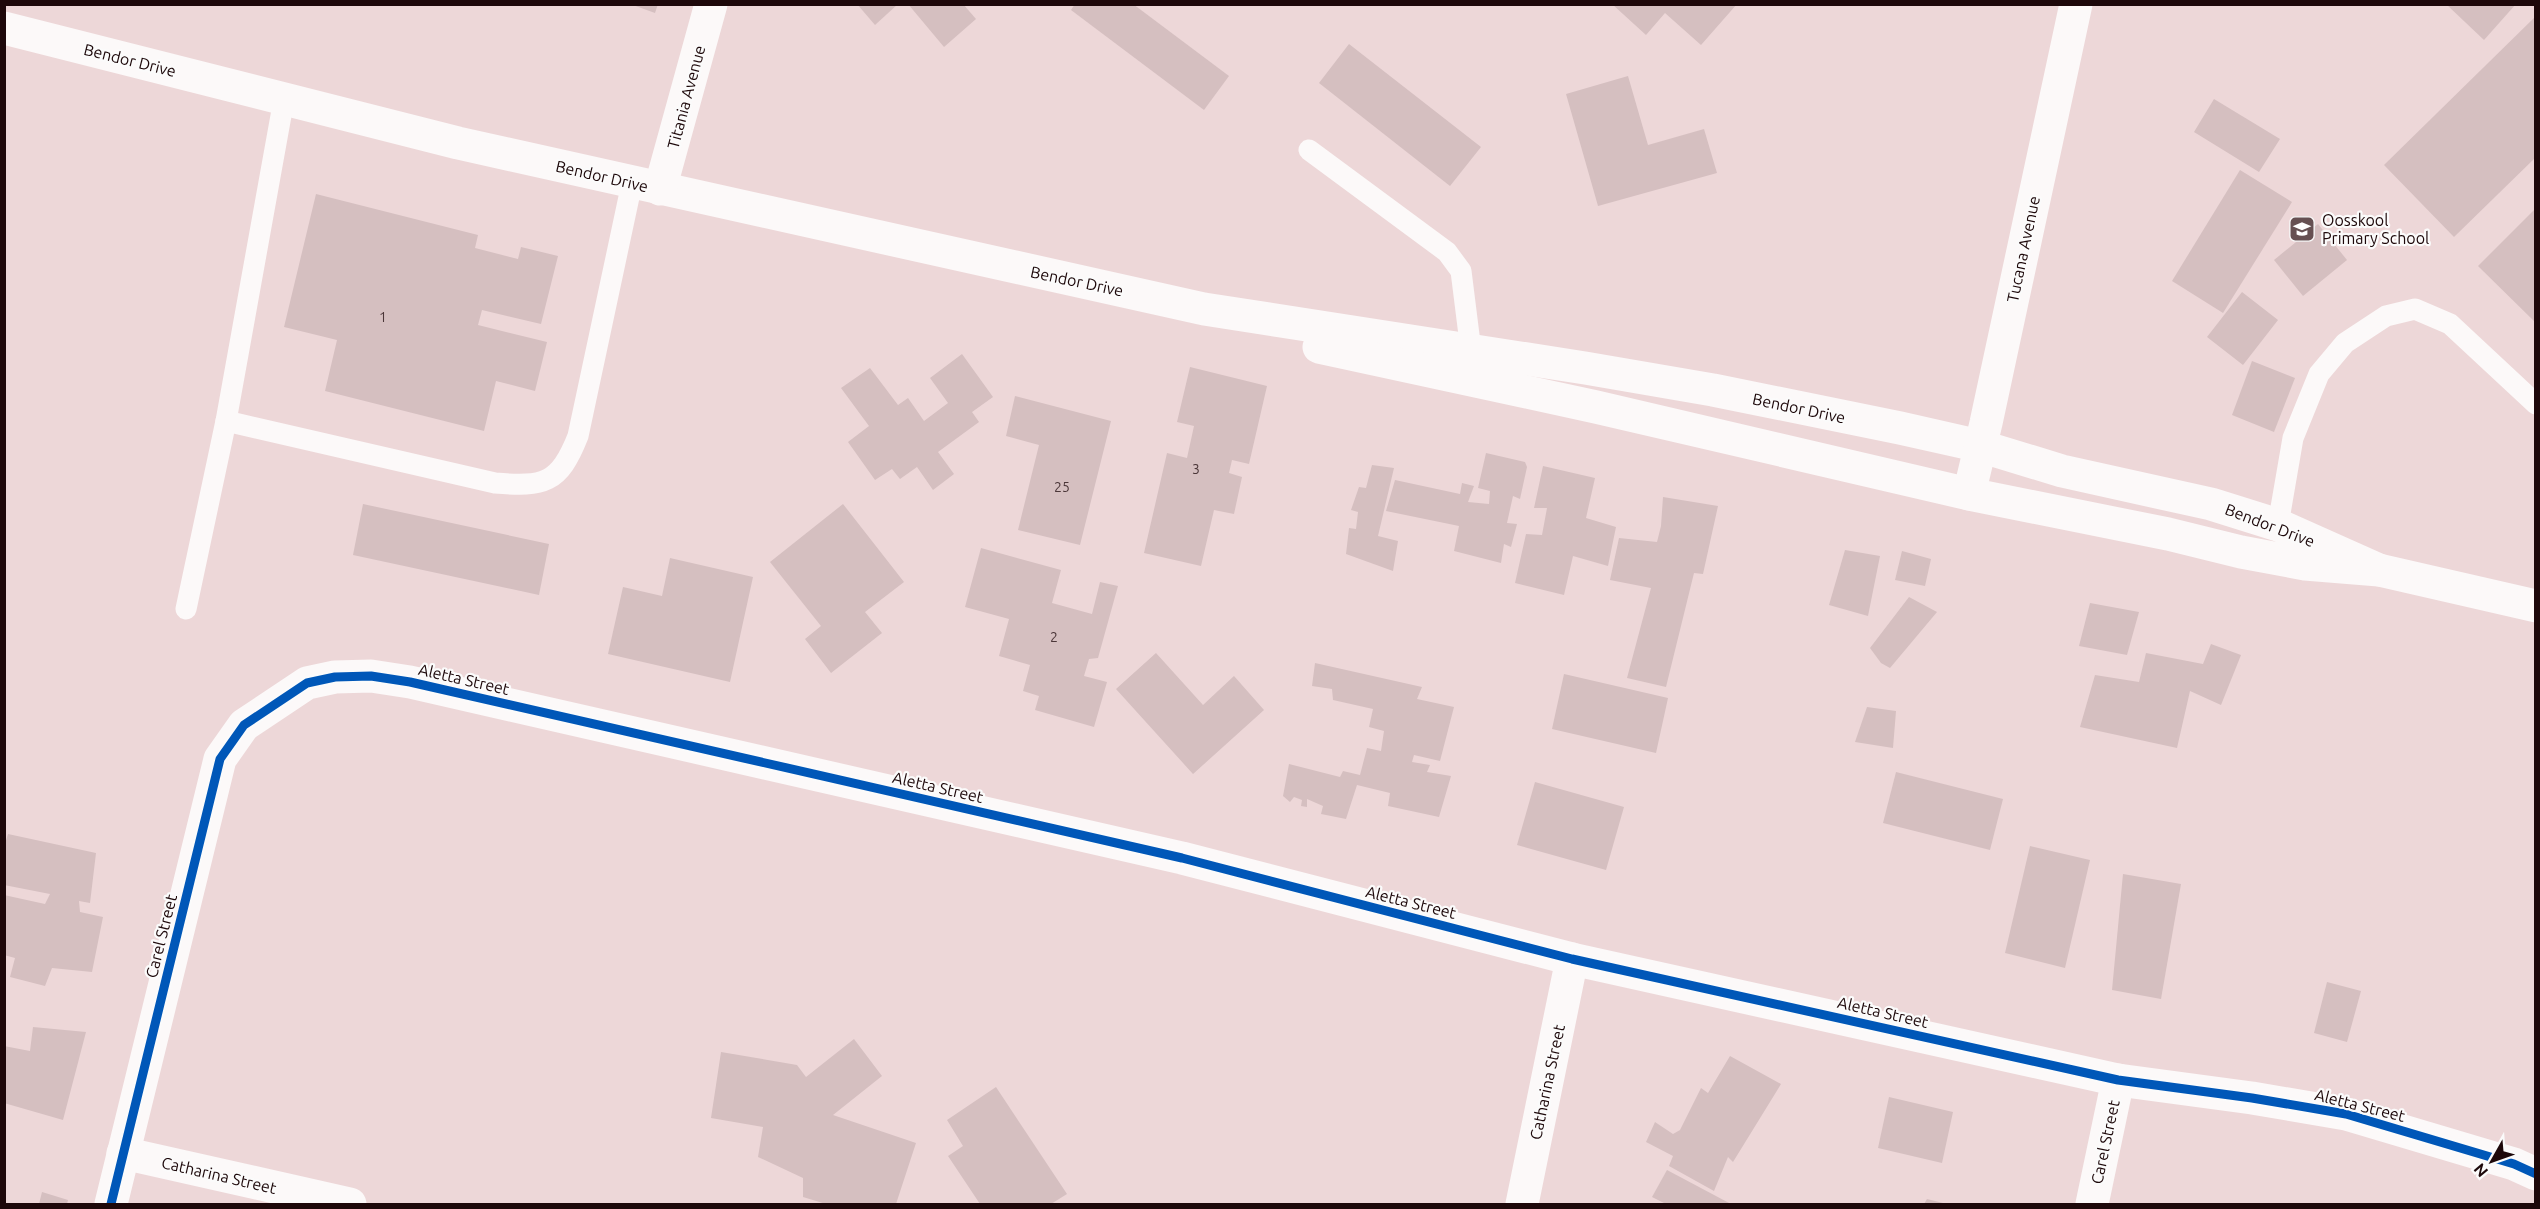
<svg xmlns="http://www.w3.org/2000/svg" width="2540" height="1209" font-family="Ubuntu,sans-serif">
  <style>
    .building { fill: #d5bfc0 }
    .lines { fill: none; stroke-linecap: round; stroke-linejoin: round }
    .service { stroke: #fcf9f9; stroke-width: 21 }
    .minor { stroke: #fcf9f9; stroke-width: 33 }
    .cycleway-casing { stroke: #fbfbfb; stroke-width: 13 }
    .cycleway { stroke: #0057b8; stroke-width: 9 }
    .labels { text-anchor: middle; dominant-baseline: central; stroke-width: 4.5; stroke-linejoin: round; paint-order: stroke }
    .number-label { font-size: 14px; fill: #4b3638 }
    .street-label { font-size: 16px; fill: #1d080a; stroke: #fbfbfb }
    .poi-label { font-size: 16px; fill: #1d080a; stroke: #fbfbfb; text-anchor: start }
  </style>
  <rect width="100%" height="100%" fill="#edd7d8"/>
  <g class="building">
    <path d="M630 4H658L655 13Z"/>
    <path d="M857 4H898L875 25Z"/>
    <path d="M908 4H963L976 19 944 47Z"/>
    <path d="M1075 4H1133L1229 76 1204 110 1071 10Z"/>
    <path d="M1612 4H1737L1701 45 1665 13 1646 35Z"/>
    <path d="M2446 4H2516L2484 40Z"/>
    <path d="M2536 16V157L2454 237 2384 165Z"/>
    <path d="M1349 44 1481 147 1450 186 1319 83Z"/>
    <path d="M1628 76 1648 145 1704 129 1717 173 1598 206 1566 94Z"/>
    <path d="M2214 99 2280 139 2259 172 2194 132Z"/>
    <path d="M2240 170 2292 202 2223 313 2172 281Z"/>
    <path d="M316 194 478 235 475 248 518 259 521 247 558 256 541 324 482 310 478 325 547 342 535 391 496 381 484 431 325 391 337 340 284 327Z"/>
    <path d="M2536 208V323L2478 266Z"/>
    <path d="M2318 224 2347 260 2303 296 2274 260Z"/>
    <path d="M2242 292 2278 320 2243 365 2207 337Z"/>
    <path d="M962 354 993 397 972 412 979 422 938 452 954 474 933 490 917 467 900 479 892 469 875 480 848 442 869 426 841 388 870 368 898 405 908 398 924 421 948 403 930 378Z"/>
    <path d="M2252 361 2295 378 2274 432 2232 415Z"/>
    <path d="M1190 367 1267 386 1249 464 1232 460 1229 473 1242 477 1234 514 1214 510 1201 566 1144 553 1167 453 1187 458 1194 426 1177 422Z"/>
    <path d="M1015 396 1111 421 1080 545 1018 530 1039 445 1006 436Z"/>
    <path d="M1486 453 1525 462 1527 467 1520 499 1513 496 1507 523 1517 524 1511 547 1504 544 1501 563 1454 551 1459 526 1386 511 1395 480 1460 494 1462 483 1474 486 1468 502 1489 504 1490 491 1478 488Z"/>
    <path d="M1372 465 1394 468 1378 536 1398 541 1393 571 1346 554 1349 528 1356 529 1358 512 1351 510 1359 487 1366 488Z"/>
    <path d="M1543 466 1595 478 1586 518 1616 527 1608 566 1573 556 1564 595 1515 583 1526 534 1542 535 1547 508H1534Z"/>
    <path d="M1663 497 1718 506 1703 574 1694 573 1666 687 1627 678 1651 588 1610 580 1619 538 1657 542 1661 526Z"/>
    <path d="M363 504 549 544 539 595 353 555Z"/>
    <path d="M843 504 904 582 865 612 882 633 831 673 805 639 821 626 770 562Z"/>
    <path d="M981 548 1061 570 1052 603 1092 614 1100 582 1118 586 1098 658 1089 659 1084 676 1107 682 1094 727 1035 710 1039 696 1023 691 1030 665 999 656 1009 619 965 607Z"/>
    <path d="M1845 550 1880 556 1868 616 1829 605Z"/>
    <path d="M1902 551 1931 559 1925 586 1895 580Z"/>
    <path d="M670 558 753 577 730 682 608 654 623 587 662 596Z"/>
    <path d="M1909 597 1937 612 1890 668 1881 663 1870 648Z"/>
    <path d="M2090 603 2139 612 2127 655 2079 646Z"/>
    <path d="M2211 644 2241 655 2221 705 2190 691 2177 748 2080 727 2095 675 2139 682 2146 653 2203 664Z"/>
    <path d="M1156 653 1203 705 1234 676 1264 710 1193 774 1116 689Z"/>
    <path d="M1315 663 1422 687 1417 699 1454 707 1440 761 1414 755 1412 762 1430 765 1427 772 1451 776 1439 817 1388 806 1390 793 1357 785 1346 819 1321 814 1323 806 1307 799V807L1301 806 1302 800 1294 797 1290 802 1283 796 1289 764 1340 777 1343 771 1360 775 1367 748 1381 751 1384 731 1369 727 1373 709 1333 700 1332 689 1312 686Z"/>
    <path d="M1564 674 1668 698 1656 753 1552 729Z"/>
    <path d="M1867 707 1896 711 1893 748 1855 742Z"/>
    <path d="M1896 772 2003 799 1990 850 1883 823Z"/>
    <path d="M1535 782 1624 807 1606 870 1517 845Z"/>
    <path d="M8 834 96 853 90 903 79 901 80 912 103 917 92 972 52 968 45 986 10 977 15 958 4 955V895L45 904 50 894 4 885V847Z"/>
    <path d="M2030 846 2090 860 2065 968 2005 953Z"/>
    <path d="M2123 874 2181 884 2161 999 2112 990Z"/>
    <path d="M2327 982 2361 991 2347 1042 2314 1033Z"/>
    <path d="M33 1027 86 1032 63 1120 4 1103V1046L30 1051Z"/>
    <path d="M854 1039 882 1076 833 1115 916 1143 896 1204H826L803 1197V1178L758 1157 763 1127 711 1118 721 1052 797 1065 806 1077Z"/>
    <path d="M1730 1056 1781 1084 1733 1162 1728 1157 1714 1191 1669 1166 1673 1156 1646 1142 1655 1122 1673 1134 1680 1130 1701 1088 1708 1093Z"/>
    <path d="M996 1087 1067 1194 1051 1204H980L948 1156 963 1146 947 1120Z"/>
    <path d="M1889 1097 1953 1112 1942 1163 1878 1148Z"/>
    <path d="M1667 1170 1731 1204H1666L1652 1197Z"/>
    <path d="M42 1192 68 1200 67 1204H39Z"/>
    <path d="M1927 1199 1947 1204H1924Z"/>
  </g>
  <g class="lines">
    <g class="service">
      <path d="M1309 150 1447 252 1461 271 1471 351"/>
      <path d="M226 421 495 483C544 487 559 484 578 436L632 183"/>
      <path d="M2278 525 2293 438 2319 374 2345 343 2386 316 2415 309 2450 324 2536 404"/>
      <path d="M186 609 226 421 284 99"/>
    </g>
    <g class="minor">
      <path d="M4 28 458 143 1204 309 1585 368 1713 390 1900 428 1980 446 2062 471 2211 504 2278 525 2379 570"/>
      <path d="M660 189 711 4"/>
      <path d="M1319 347 1596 407 1969 494 2168 534 2241 552 2305 564 2379 570 2536 606"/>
      <path d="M1969 494 1986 423 2076 4"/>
      <path d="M123 1153 350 1204"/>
      <path d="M111 1204 220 759 244 725 307 683 335 677 371 676 410 682 1182 858 1572 959 2118 1080 2252 1098 2346 1114 2514 1164 2536 1174"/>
      <path d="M1522 1204 1572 959"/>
      <path d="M2092 1204 2118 1080"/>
    </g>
    <g class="cycleway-casing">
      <path id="cycleway" d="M111 1204 220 759 244 725 307 683 335 677 371 676 410 682 1182 858 1572 959 2118 1080 2252 1098 2346 1114 2514 1164 2536 1174"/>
    </g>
    <use href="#cycleway" class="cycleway"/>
  </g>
  <defs>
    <g id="school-square" transform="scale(1.35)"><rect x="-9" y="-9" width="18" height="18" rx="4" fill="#665052" stroke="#fbfbfb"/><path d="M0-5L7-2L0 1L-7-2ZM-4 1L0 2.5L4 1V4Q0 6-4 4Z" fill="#fff"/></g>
  </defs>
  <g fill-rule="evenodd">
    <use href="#school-square" x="2302" y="229"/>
  </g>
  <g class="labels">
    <g class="number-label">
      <text x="383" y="317">1</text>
      <text x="1196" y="469">3</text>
      <text x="1062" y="487">25</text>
      <text x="1054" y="637">2</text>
    </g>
    <g class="street-label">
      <text transform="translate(130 60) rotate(14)">Bendor Drive</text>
      <text transform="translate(686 97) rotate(-75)">Titania Avenue</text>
      <text transform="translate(602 176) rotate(13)">Bendor Drive</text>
      <text transform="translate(2023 249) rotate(-78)">Tucana Avenue</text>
      <text transform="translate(1077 281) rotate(12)">Bendor Drive</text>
      <text transform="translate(1799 408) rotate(12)">Bendor Drive</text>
      <text transform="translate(2270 525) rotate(21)">Bendor Drive</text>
      <text transform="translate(464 679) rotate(13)">Aletta Street</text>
      <text transform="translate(938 787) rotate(13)">Aletta Street</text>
      <text transform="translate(1411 902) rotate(14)">Aletta Street</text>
      <text transform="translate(161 936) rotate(-76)">Carel Street</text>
      <text transform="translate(1883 1012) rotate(13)">Aletta Street</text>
      <text transform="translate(1547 1082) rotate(-78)">Catharina Street</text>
      <text transform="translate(2360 1105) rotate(14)">Aletta Street</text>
      <text transform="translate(2105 1142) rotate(-78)">Carel Street</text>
      <text transform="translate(219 1175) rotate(13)">Catharina Street</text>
    </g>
    <g class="poi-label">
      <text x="2322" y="220">Oosskool<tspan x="2322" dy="18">Primary School</tspan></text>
    </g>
  </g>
  <rect width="2540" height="1209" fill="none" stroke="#1d080a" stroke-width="12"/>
  <g transform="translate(2492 1161) rotate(230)" stroke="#fbfbfb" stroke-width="4.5" paint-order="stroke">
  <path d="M0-4.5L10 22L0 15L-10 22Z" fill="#1d080a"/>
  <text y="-9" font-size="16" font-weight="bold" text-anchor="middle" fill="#1d080a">N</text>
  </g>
</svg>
